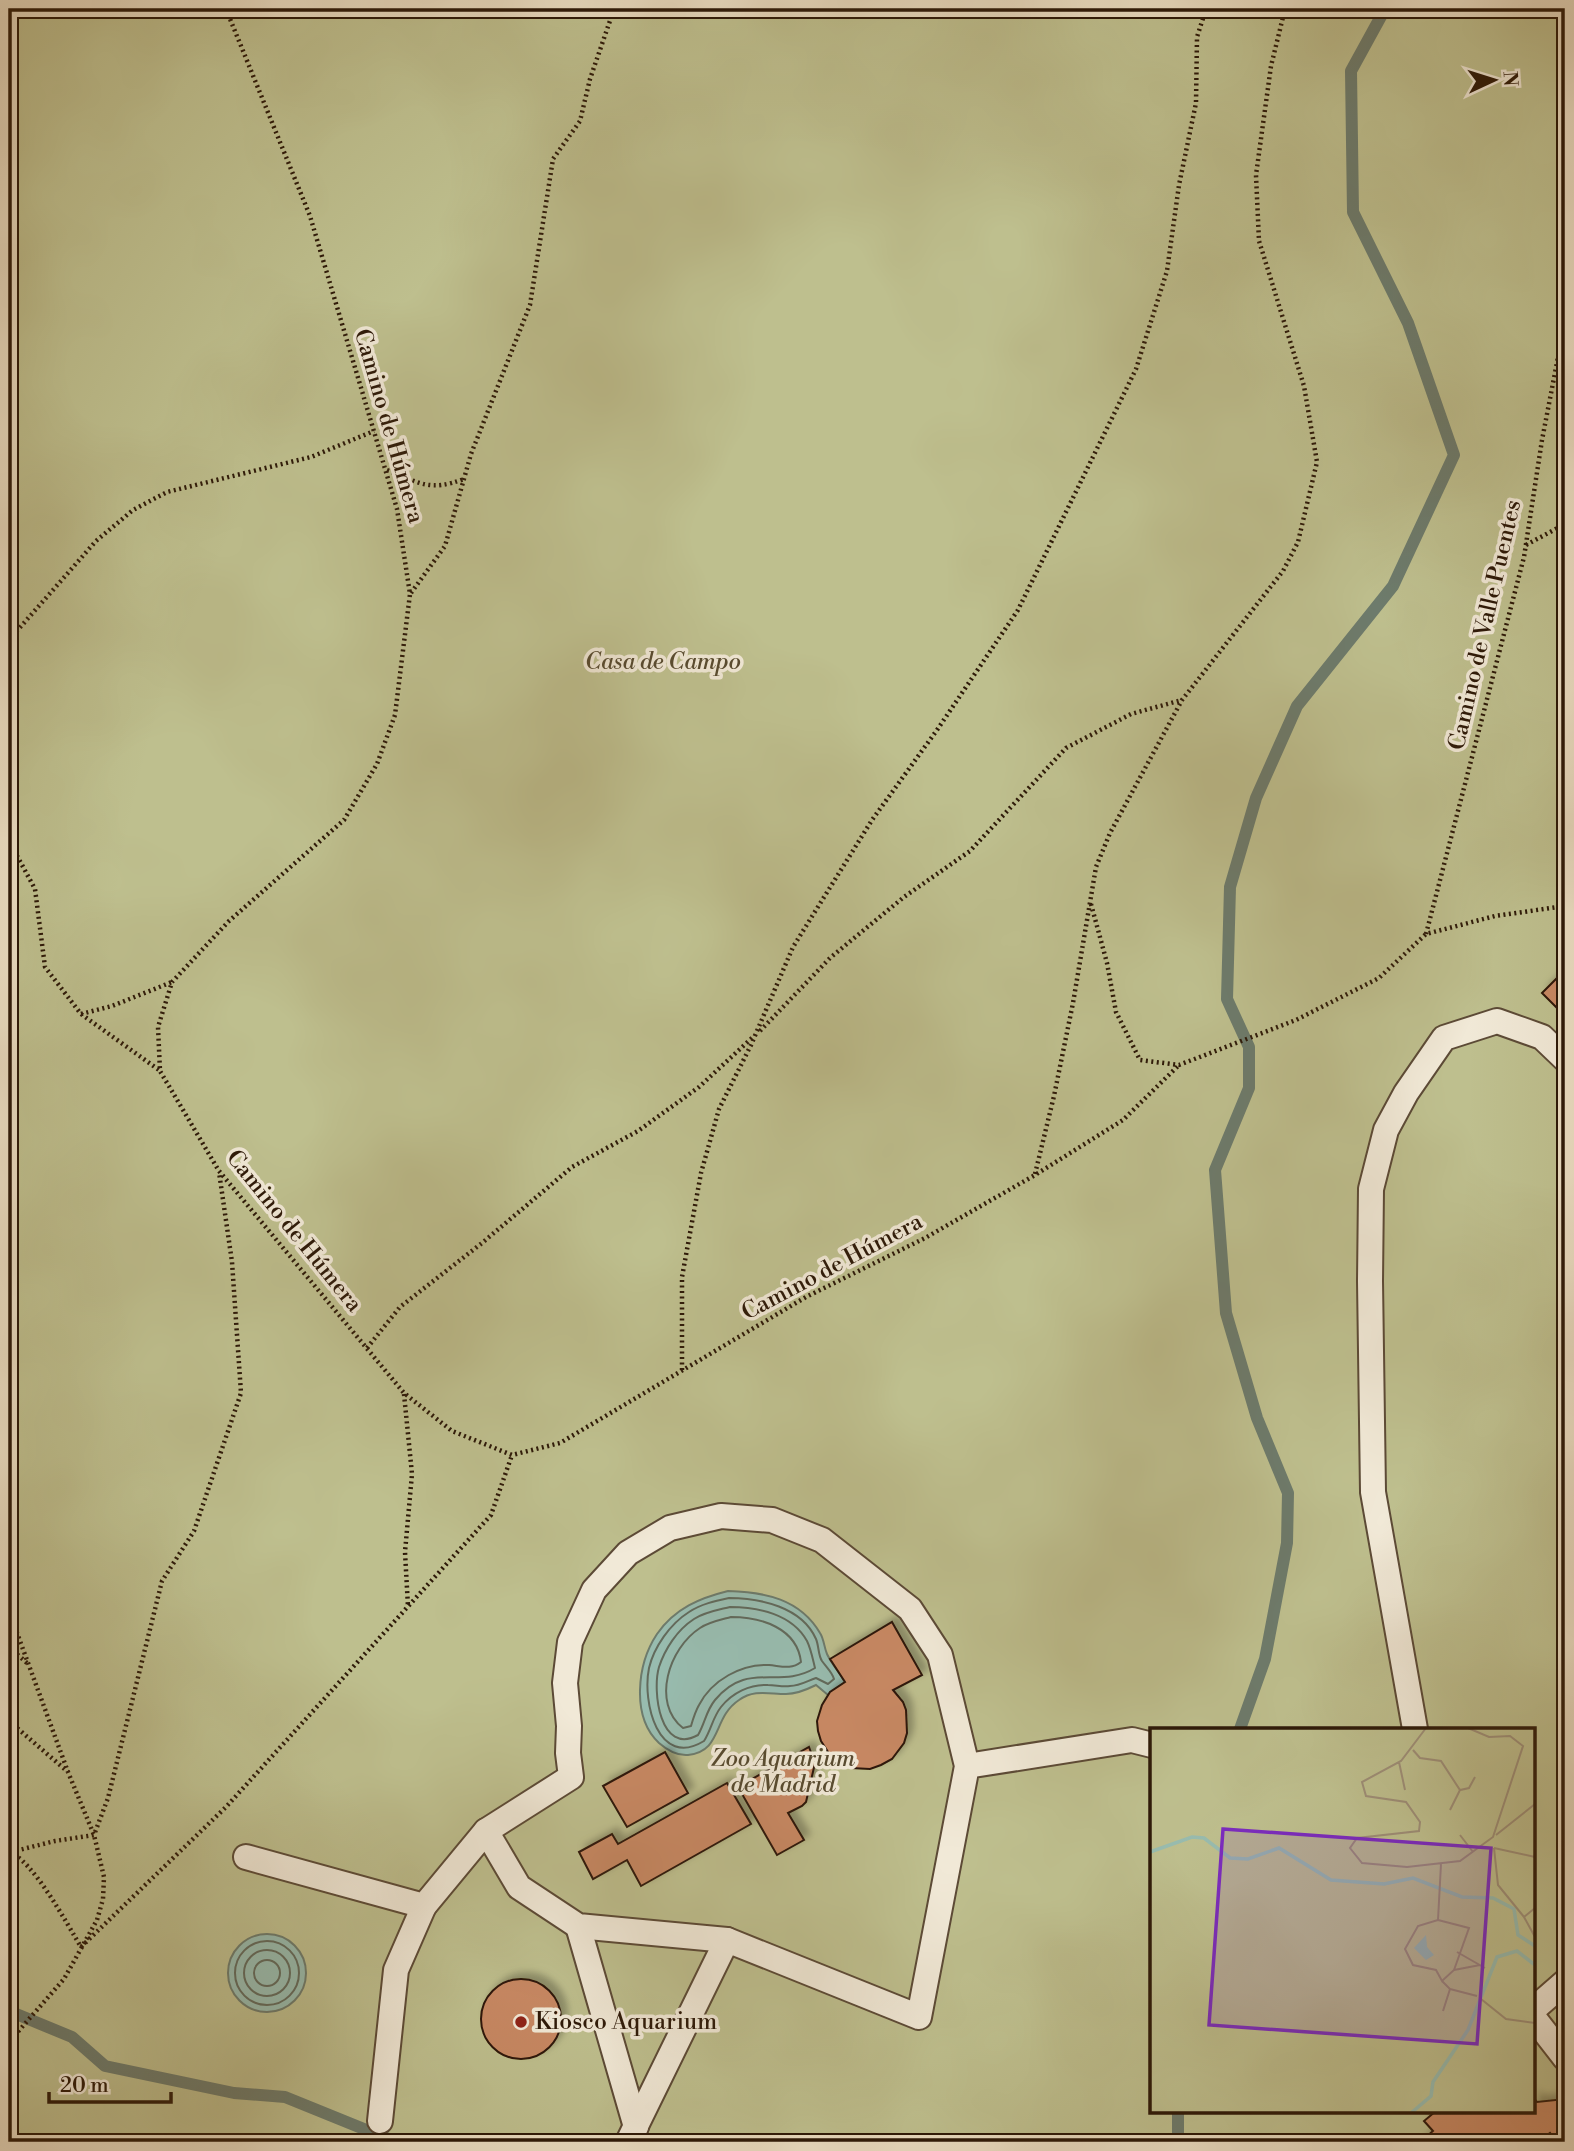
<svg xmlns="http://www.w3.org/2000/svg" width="1574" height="2151" font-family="'Libre Bodoni',serif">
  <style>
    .green { fill: #bebf8e; stroke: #766c4b; stroke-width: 2; fill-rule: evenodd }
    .water { fill: #98bcaf; stroke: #6d7b6c; stroke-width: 2 }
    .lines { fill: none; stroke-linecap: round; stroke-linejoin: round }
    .shore { stroke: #626a5c; stroke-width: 2 }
    .stream { stroke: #6d7b6c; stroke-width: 12 }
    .building { fill: #c78863; stroke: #2d1908; stroke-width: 2; filter: url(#shadow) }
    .pedestrian-casing { stroke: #5c4a36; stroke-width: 28 }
    .path { stroke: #2d1908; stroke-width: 4.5; stroke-dasharray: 2 3.5; stroke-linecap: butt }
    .pedestrian { stroke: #f1e9d7; stroke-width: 24 }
    .poi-dot { fill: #8f2418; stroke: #f1e9d7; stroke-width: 2.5 }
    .labels { text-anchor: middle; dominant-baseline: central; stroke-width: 7; stroke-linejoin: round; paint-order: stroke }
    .street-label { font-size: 23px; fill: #2d1908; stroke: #f1e9d7 }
    .park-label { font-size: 23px; font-style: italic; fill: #584b30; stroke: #f1e9d7 }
    .poi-label { font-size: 23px; fill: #2d1908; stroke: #f1e9d7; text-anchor: start }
    .inset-river { fill: none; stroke: #98bcaf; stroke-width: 3.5 }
    .inset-road { fill: none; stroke: #9e8f78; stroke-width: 2 }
    .view { fill: #7b2cbf; fill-opacity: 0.15; stroke: #7b2cbf; stroke-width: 3.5 }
    .inset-edge { fill: none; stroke: #2d1908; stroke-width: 3.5 }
  </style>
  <defs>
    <filter id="shadow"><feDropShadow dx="6" dy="-6" stdDeviation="3.5" flood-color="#0004"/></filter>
  </defs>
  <rect width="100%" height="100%" fill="#eaddc2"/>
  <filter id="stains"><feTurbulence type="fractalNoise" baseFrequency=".00286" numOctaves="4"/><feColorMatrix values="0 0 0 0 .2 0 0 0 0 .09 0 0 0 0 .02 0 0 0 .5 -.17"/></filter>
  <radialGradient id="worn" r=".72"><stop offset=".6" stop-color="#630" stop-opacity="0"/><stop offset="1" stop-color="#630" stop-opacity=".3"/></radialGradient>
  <path class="green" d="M9 9H1565V2142H9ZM1152 1729H1534V2111H1152Z"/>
  <g class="water">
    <path d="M728 1591C765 1592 800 1599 820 1633 824 1639 824 1647 827 1654 831 1663 840 1673 845 1682L828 1695 816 1685C806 1690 797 1694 786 1694 769 1694 754 1689 739 1700 712 1718 723 1751 688 1755 676 1756 667 1750 659 1743 631 1717 637 1664 657 1634 675 1608 700 1598 728 1591Z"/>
    <circle cx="267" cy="1973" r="39"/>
  </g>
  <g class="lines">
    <g class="shore">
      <path d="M729 1598C760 1598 802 1607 816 1639 819 1646 818 1655 822 1661 827 1668 832 1672 834 1679L828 1684 816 1678C807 1681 800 1686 790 1686 782 1687 776 1685 768 1685 750 1684 732 1693 721 1707 713 1717 711 1730 704 1741 658 1769 642 1702 649 1668 654 1647 670 1624 689 1612 701 1604 715 1601 729 1598Z"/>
      <path d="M730 1607C758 1607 792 1614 807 1641 811 1649 813 1660 815 1668 779 1690 748 1660 715 1700 706 1711 705 1723 698 1735 660 1756 652 1691 659 1667 665 1649 677 1630 694 1619 705 1612 718 1610 730 1607Z"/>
      <path d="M731 1617C761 1617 797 1628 801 1662 791 1670 781 1666 769 1665 741 1664 712 1680 699 1705 695 1712 693 1719 691 1726L683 1728C651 1703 669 1648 700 1628 709 1622 720 1620 731 1617Z"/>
      <circle cx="267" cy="1973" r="32"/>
      <circle cx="267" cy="1973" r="23"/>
      <circle cx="267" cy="1973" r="13"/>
    </g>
    <g class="stream">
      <path d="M1240 1729 1265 1659 1287 1543 1288 1493 1257 1418 1226 1313 1215 1170 1249 1088V1047L1227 999 1230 887 1256 798 1297 706 1393 586 1454 455 1408 323 1353 212 1351 71 1385 9"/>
      <path d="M9 2011 72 2037 105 2066 234 2093 285 2097 396 2142"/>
      <path d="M1178 2111V2142"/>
    </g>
  </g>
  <g class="building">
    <path d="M1565 970V1016L1542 993Z"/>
    <path d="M892 1622 922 1675 893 1690 903 1702 906 1710 907 1733 904 1743 892 1759 881 1765 870 1769 851 1768 832 1758 821 1741 818 1731 817 1721 822 1705 830 1692 845 1682 830 1659Z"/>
    <path d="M809 1747 815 1763 806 1802 802 1806 788 1813 804 1840 777 1855 738 1787Z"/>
    <path d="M665 1752 688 1793 627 1827 603 1786Z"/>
    <path d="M727 1783 751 1824 641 1886 627 1860 593 1879 579 1852 612 1834 618 1844Z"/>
    <circle cx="521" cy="2019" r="40"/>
    <path d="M1534 2098 1537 2102 1565 2099V2142H1557L1550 2133 1538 2142H1420L1433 2131 1424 2121 1436 2111H1534Z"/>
  </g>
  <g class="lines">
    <g class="pedestrian-casing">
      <g id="pedestrian">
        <path d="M1415 1729 1373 1492 1370 1281 1371 1189 1386 1130 1406 1093 1444 1038 1497 1021 1542 1037 1565 1059"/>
        <path d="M967 1766 919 2017 727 1940 578 1926 519 1887 486 1831 571 1777 568 1753 569 1726 565 1683 570 1642 594 1590 628 1553 670 1528 721 1516 772 1520 822 1540 910 1609 940 1655 967 1766 1132 1740 1152 1745"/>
        <path d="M246 1857 424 1906 486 1831"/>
        <path d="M578 1926 636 2127"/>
        <path d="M1534 2009 1565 1982"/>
        <path d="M1534 2018 1565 2058"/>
        <path d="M380 2121 396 1970 424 1906"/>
        <path d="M628 2142 727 1940"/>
      </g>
    </g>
    <g class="path">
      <path d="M226 9 310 216 397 509 410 594 395 715 377 764 344 820 229 921 172 982 158 1027 160 1071 219 1171 404 1393 452 1431 512 1455 560 1443 806 1297 925 1238 1035 1175 1123 1120 1179 1065"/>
      <path d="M387 470C420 483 429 492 464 479"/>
      <path d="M1526 545 1565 524"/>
      <path d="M411 593 445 546 471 454 530 305 553 159 580 121 590 79 614 9"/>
      <path d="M9 640 96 541 133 510 167 492 311 457 374 431"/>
      <path d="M9 841 35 889 45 967 81 1014 159 1070"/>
      <path d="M1091 904 1107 963 1116 1012 1140 1060 1179 1065 1296 1020 1379 978 1426 934 1495 916 1565 906"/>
      <path d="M1426 934 1524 557 1542 440 1565 321"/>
      <path d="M81 1014 112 1006 172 982"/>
      <path d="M760 1031 830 958 904 897 970 851 1066 748 1131 714 1182 700"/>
      <path d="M1035 1174 1054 1096 1073 1003 1096 867 1110 833 1182 700 1283 571 1298 542 1317 462 1304 386 1259 241 1256 175 1271 66 1285 9"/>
      <path d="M367 1348 400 1307 482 1243 572 1167 638 1131 699 1087 753 1037"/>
      <path d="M682 1370V1277L701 1173 719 1109 751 1045 793 947 872 820 937 730 1018 610 1136 369 1167 271 1179 185 1196 103 1197 37 1206 9"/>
      <path d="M404 1394 412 1474 405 1552 408 1607"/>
      <path d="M9 1611 68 1772"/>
      <path d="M9 1647 27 1663"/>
      <path d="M9 1721 68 1772 94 1835 104 1877 103 1899 97 1920 64 1979 9 2042"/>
      <path d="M9 1852C33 1860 67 1924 81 1947L226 1807 491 1515 512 1455"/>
      <path d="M11 1852 55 1841 94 1835 108 1798 162 1581 194 1531 241 1393 232 1262 219 1172"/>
    </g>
    <use href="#pedestrian" class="pedestrian"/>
  </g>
  <circle class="poi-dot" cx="521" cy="2022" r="7"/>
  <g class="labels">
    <g class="street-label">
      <text transform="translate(389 426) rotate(74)">Camino de Húmera</text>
      <text transform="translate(1485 625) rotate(-77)">Camino de Valle Puentes</text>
      <text transform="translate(294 1231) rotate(51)">Camino de Húmera</text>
      <text transform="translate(832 1267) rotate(-28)">Camino de Húmera</text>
    </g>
    <g class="park-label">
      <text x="663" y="662">Casa de Campo</text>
      <text x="783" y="1759">Zoo Aquarium<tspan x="783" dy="26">de Madrid</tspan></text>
    </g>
    <g class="poi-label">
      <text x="535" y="2022">Kiosco Aquarium</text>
    </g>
  </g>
  <g transform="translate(1150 1728)">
    <rect width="385" height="385" fill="#eaddc2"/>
    <path d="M0 0H385V385H0Z" fill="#bebf8e"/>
    <path d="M276 207 277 219 284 227 276 232 264 220Z" fill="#98bcaf"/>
    <path class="inset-river" d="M0 124 42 109 54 110 80 130 98 131 129 120 181 152 234 156 263 150 312 169 343 170 364 181 368 207 385 218M261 385 281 368 283 354 318 302 347 229 367 223 385 237"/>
    <path class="inset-road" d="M276 0 251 33 212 54 216 68 256 74 270 94 269 103 207 110 200 120 212 135 257 139 310 133 343 109 373 18 360 8 339 9 318 0M263 22 270 30 291 33 310 62 319 60 325 49M249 34 255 62M300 82 310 62M310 107 323 124M346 107 385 76M344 120 348 157 374 189 385 180M344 120 385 129M374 189 385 209M288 192 319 200 304 242 292 253 286 242 263 237 255 221 268 198 288 192 291 136M307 224 335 240M304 242 330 237M292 253 300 261 293 283M300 261 327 268M331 271 356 291 385 295"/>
    <path class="view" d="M73 101 341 120 327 316 59 297Z"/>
    <rect width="385" height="385" class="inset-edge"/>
  </g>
  <rect width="1574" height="2151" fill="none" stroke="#eaddc2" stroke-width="35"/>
  <rect x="10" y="10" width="1553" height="2130" fill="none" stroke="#2d1908" stroke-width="3.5"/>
  <rect x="18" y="18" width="1539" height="2116" fill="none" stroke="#2d1908" stroke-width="2"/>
  <g transform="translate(1494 80) rotate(86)" stroke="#f1e9d7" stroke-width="5" paint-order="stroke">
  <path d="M0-5L12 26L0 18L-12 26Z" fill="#2d1908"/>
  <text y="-10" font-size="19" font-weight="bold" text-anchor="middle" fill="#2d1908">N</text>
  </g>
  <path d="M49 2092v10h122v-10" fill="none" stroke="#2d1908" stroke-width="3.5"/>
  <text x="60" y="2092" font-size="21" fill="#2d1908" stroke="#f1e9d7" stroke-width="5" paint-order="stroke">20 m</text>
  <rect width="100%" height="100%" filter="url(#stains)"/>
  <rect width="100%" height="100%" fill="url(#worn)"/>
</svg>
